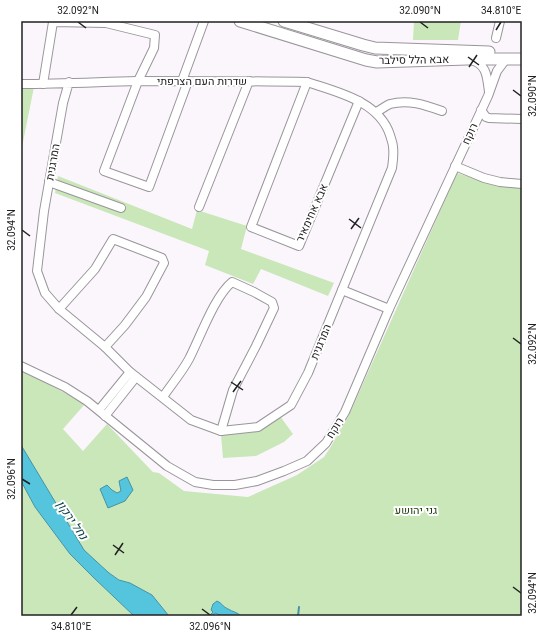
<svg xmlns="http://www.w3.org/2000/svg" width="543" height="637" font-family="Roboto,Heebo,sans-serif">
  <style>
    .green { fill: #c9e7b9 }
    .water { fill: #55c4dd; stroke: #4593a5 }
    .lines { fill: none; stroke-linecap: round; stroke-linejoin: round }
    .stream { stroke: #4593a5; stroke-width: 2 }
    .minor-casing { stroke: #9a959b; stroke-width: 10 }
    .major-casing { stroke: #9a959b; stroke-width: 13 }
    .minor { stroke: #fff; stroke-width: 8 }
    .major { stroke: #fff; stroke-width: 11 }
    .ticks { fill: none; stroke: #212022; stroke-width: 1.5 }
    .labels { text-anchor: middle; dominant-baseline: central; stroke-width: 4; stroke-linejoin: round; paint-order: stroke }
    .street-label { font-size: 11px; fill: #212022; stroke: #fff }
    .park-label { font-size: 11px; fill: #1d3a08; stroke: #fff }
    .water-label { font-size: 12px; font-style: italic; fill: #0d404b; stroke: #fff }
    .neatline { fill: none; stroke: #212022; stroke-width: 1.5 }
    .ticks-label { font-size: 10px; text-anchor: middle; fill: #212022 }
  </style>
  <rect width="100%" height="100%" fill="#fbf6fc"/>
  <g class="green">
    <path d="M414 21H461L458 40H413Z"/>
    <path d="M34 87 21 152V88Z"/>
    <path d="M457 173 487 183 522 188V616H241C237 612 233 612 228 609 224 607 222 603 217 601L211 608 213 611 209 616H202L198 614 192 616H169L152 595 130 583 120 580 109 573 84 550 41 479 21 445V369L36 376 50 385 85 404 63 429 83 451 107 424 150 469 153 472 159 473 184 491 248 497 297 475 324 457 330 448 349 415Z"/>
    <path d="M58 176 192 229 197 210 247 226 241 249 334 283 328 296 261 269 253 284 205 265 209 251 55 193Z"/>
    <path d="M280 416 293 434 284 442 256 456 223 458 221 435 260 431Z"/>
    <path d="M21 481 35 507 70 554 94 578 134 616H21Z"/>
  </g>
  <g class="water">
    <path d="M21 445 84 550 109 573 119 580 130 583 152 595 169 616H134L94 578 70 554 35 507 21 481Z"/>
    <path d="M127 477 133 490 125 501 108 508 100 489 107 485 112 490 117 493 121 491 119 481Z"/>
    <path d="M217 601C222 603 223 607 228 609 233 612 237 612 241 616H222L215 613 213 616H209L213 612 211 610 213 604Z"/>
  </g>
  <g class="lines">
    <path class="stream" d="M298 616 299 607"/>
    <g class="minor-casing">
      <g id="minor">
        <path d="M496 38 500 21"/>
        <path d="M471 60C487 64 487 77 489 92"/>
        <path d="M182 81 204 21"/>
        <path d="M307 82 251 227 299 246 359 101"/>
        <path d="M21 84C60 84 98 82 137 81 193 81 250 81 307 82 337 92 379 101 390 135 391 139 393 143 393 147 394 154 393 161 392 168L308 373 291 405 258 427 221 431 191 420 130 372 105 347 59 309 45 293 37 271 44 211 63 103 69 82"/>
        <path d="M43 84 53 22 106 23 155 35 154 48 138 81 104 171 149 187 188 81"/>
        <path d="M481 110 486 117 489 118 522 119"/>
        <path d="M376 112C381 110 385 106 390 104 408 99 425 105 442 111"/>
        <path d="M455 166 484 178 500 182 522 184"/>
        <path d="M49 182 121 208"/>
        <path d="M199 207 249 81"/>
        <path d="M342 290 389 309"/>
        <path d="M59 309 95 269 113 239 162 258 164 263 146 297 125 325 105 347"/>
        <path d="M21 366 65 387 87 401 167 466 195 482 213 485H235L257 481 284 471 307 461 326 443 345 412 389 309 488 96 497 71 506 59"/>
        <path d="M163 397C171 385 182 372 189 359 200 338 214 297 232 282L254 292 272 302 274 308 256 346 233 390 221 431"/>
        <path d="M99 410 130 372"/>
        <path d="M105 416 136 377"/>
      </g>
    </g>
    <g class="major-casing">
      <g id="major">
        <path d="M240 21 366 60 377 62 467 59H522"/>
        <path d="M284 21 363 45 375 48 489 52"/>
      </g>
    </g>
    <use href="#minor" class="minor"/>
    <use href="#major" class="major"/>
  </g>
  <path class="ticks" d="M78 22 86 28M420 22 428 28M496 30 501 22M468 57 479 65M469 67 477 55M513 90 521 96M349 219 361 228M351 229 359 218M22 230 30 236M513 338 521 344M231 382 243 390M233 392 241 381M22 479 30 484M113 545 124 553M115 555 123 543M513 587 521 593M202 609 210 615M71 615 77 607"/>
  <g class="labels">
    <g class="street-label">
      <text transform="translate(414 60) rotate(-1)">אבא הלל סילבר</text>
      <text x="202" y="81">שדרות העם הצרפתי</text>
      <text transform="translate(470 134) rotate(-65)">רוקח</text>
      <text transform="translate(53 162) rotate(-80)">המרגנית</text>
      <text transform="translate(312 213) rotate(-66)">אבא אחימאיר</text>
      <text transform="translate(321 342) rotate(-68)">המרגנית</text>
      <text transform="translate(335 428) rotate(-58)">רוקח</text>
    </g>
    <g class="park-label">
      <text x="416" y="510">גני יהושע</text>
    </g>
    <g class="water-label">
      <text transform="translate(72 520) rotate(55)">נחל ירקון</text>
    </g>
  </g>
  <rect width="543" height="637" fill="none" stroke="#ffffff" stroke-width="44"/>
  <rect x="22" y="22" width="499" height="593" class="neatline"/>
  <g class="ticks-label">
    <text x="78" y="14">32.092°N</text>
    <text x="420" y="14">32.090°N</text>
    <text x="501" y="14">34.810°E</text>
    <text transform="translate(532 96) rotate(-90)" y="4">32.090°N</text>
    <text transform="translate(11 230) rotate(-90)" y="4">32.094°N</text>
    <text transform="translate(532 344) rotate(-90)" y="4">32.092°N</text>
    <text transform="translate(11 479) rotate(-90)" y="4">32.096°N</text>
    <text transform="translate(532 593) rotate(-90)" y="4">32.094°N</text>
    <text x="71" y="630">34.810°E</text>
    <text x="210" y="630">32.096°N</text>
  </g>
</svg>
